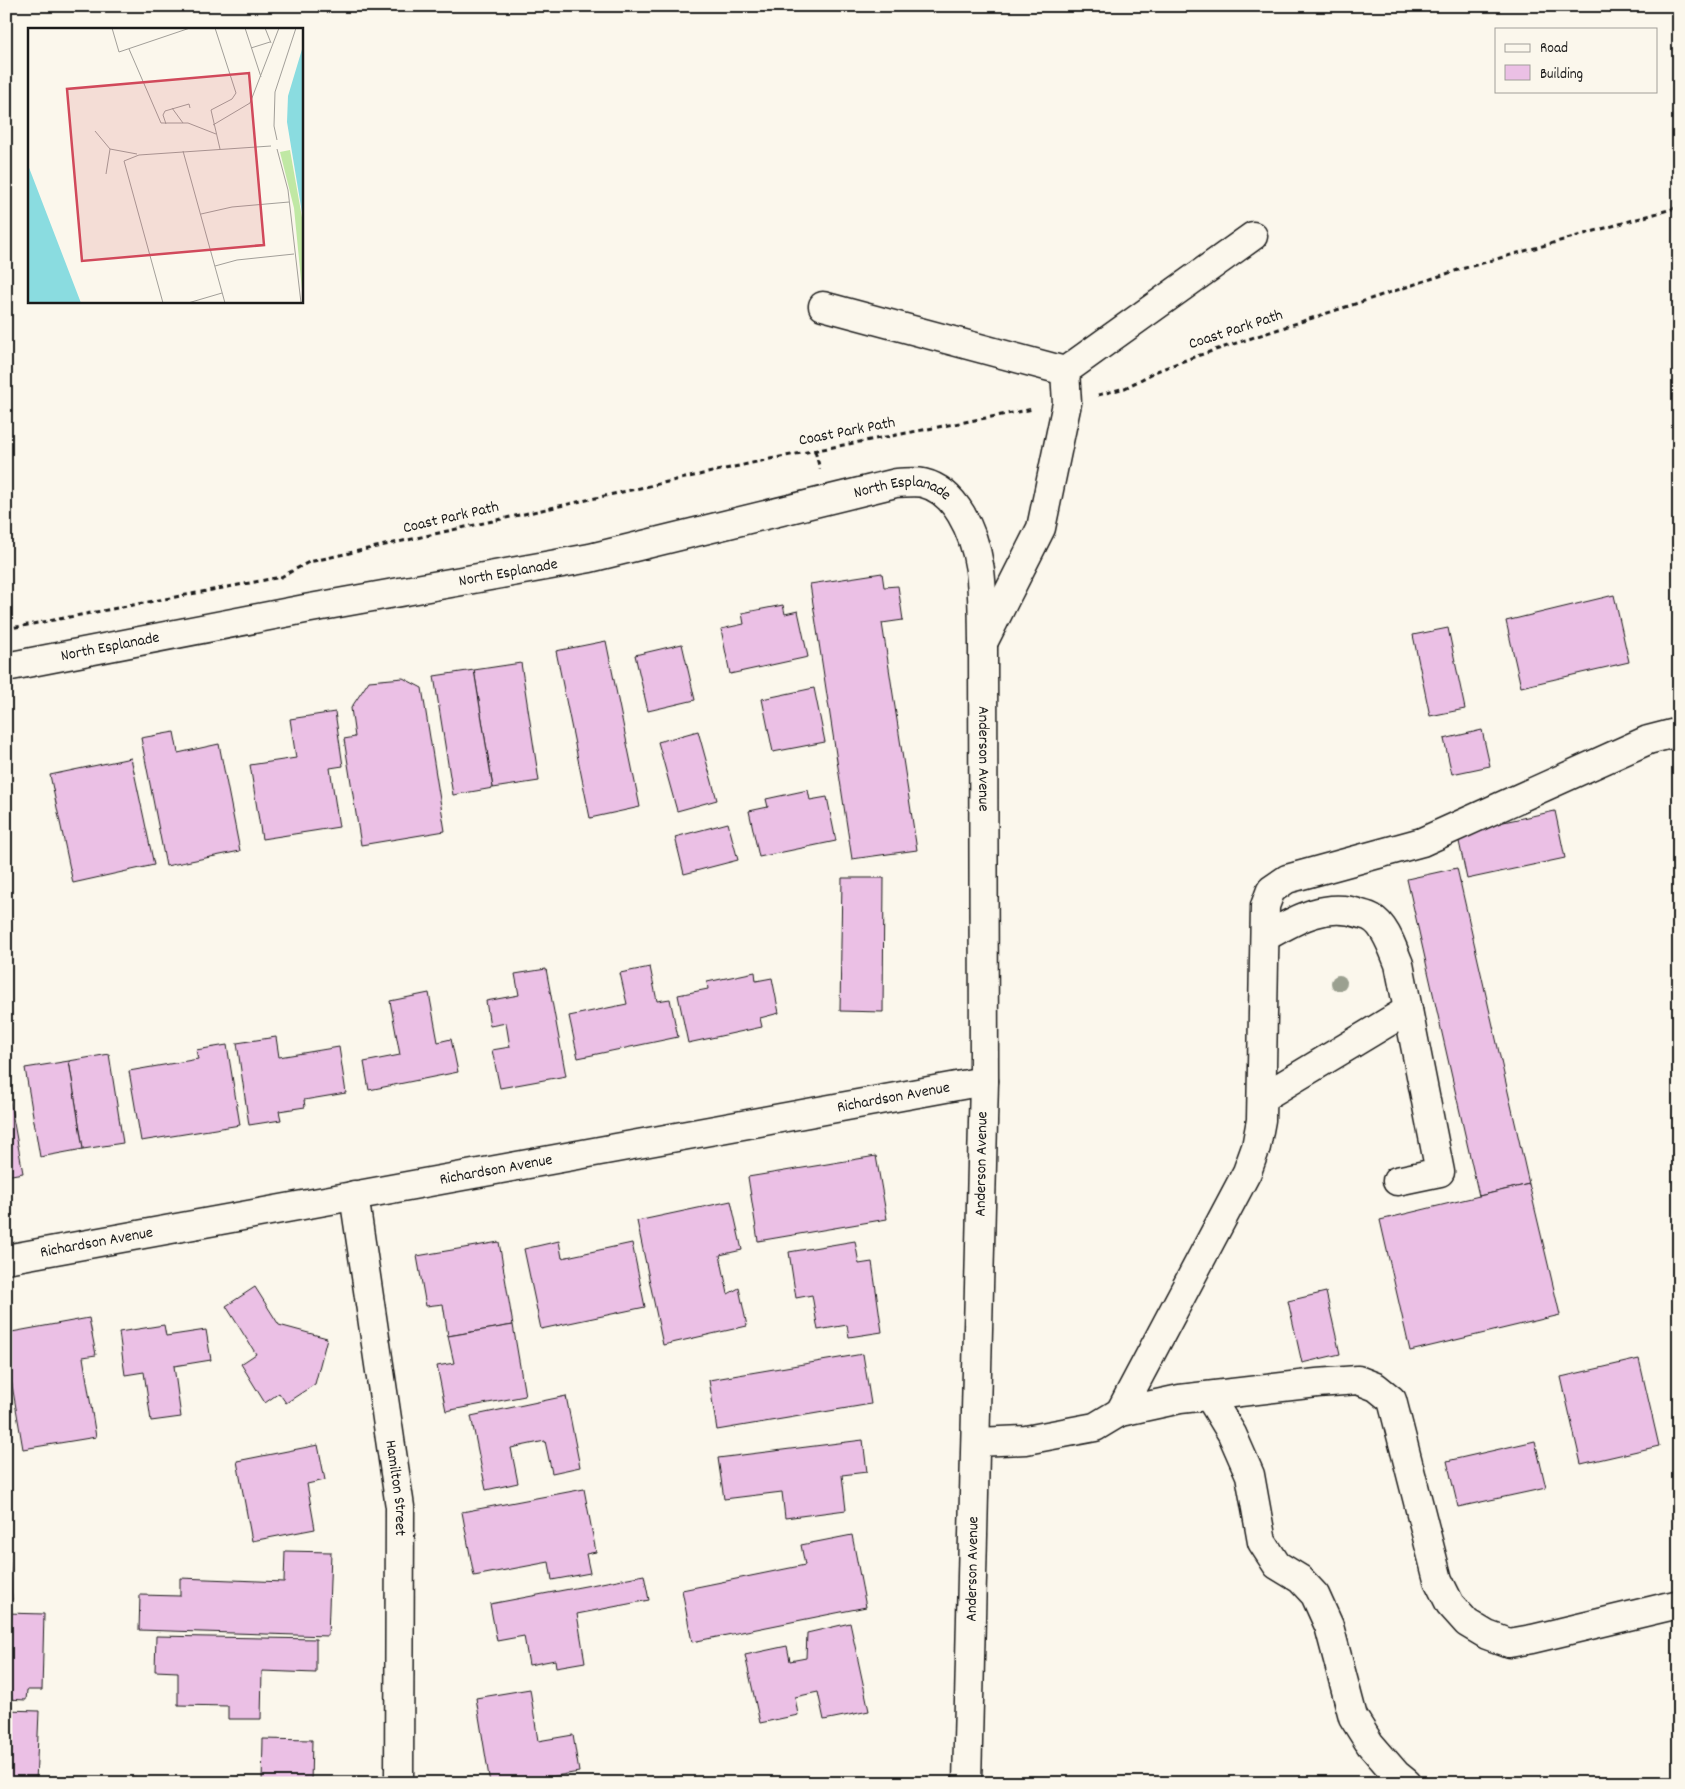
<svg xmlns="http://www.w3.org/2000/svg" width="1685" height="1789" font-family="Dekko,sans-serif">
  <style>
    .building { fill: #ebc0e5; stroke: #1c1c1c }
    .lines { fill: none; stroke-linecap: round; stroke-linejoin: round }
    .minor-casing { stroke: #1c1c1c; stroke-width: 31 }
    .path { stroke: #1c1c1c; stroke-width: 3; stroke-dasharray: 5 4; stroke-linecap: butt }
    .minor { stroke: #fbf7ec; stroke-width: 28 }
    .tree { fill: #9ba090 }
    .labels { text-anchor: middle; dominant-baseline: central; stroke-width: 4.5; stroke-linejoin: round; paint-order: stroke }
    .street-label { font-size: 16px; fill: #1c1c1c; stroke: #fbf7ec }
    .inset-road { fill: none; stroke: #a29f99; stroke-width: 1 }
    .view { fill: #d1495b; fill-opacity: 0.15; stroke: #d1495b; stroke-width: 2.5 }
    .inset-edge { fill: none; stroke: #1c1c1c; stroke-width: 2.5 }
  </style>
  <rect width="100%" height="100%" fill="#fbf7ec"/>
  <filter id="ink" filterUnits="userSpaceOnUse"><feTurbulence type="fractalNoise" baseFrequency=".02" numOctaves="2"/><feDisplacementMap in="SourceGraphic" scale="10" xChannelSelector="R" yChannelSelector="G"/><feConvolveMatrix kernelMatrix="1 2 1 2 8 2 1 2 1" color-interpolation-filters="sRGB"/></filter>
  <g filter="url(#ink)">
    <g class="building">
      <path d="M882 573 884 587 898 586 903 620 882 623 917 850 852 859 810 584Z"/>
      <path d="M1614 595 1629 662 1521 687 1506 621Z"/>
      <path d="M783 605 785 614 798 611 808 657 730 674 721 629 744 624 742 613Z"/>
      <path d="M1448 628 1465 709 1430 716 1413 635Z"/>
      <path d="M606 641 640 807 590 818 556 651Z"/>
      <path d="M682 644 695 700 648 711 635 655Z"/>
      <path d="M521 663 539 781 493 788 474 670Z"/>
      <path d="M474 670 493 788 453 795 434 676Z"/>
      <path d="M403 678 422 688 445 831 361 845 344 739 355 737 351 708 369 681Z"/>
      <path d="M814 688 825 742 773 752 762 699Z"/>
      <path d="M335 712 343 766 330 768 339 827 262 839 250 765 296 758 290 719Z"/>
      <path d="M1482 730 1490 766 1452 774 1444 739Z"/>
      <path d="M698 731 717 800 677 811 658 742Z"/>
      <path d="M174 732 178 753 219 744 240 851 166 866 141 738Z"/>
      <path d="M131 758 154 865 73 883 50 775Z"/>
      <path d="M808 790 810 800 827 797 836 841 759 857 749 811 768 807 766 799Z"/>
      <path d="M1555 811 1565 858 1467 879 1457 832Z"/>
      <path d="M728 823 738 860 684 874 675 837Z"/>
      <path d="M1457 868 1529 1184 1479 1196 1407 879Z"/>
      <path d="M842 878H884L883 1012 840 1011Z"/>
      <path d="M650 967 657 1001 670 999 678 1037 578 1058 569 1016 627 1004 620 973Z"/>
      <path d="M546 969 566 1076 500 1088 492 1050 510 1047 506 1023 490 1026 486 1001 519 995 515 974Z"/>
      <path d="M755 972 756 981 772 978 779 1013 760 1018 762 1027 688 1043 678 995 708 989 707 982Z"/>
      <path d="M429 993 438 1042 451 1039 458 1072 369 1090 364 1062 400 1055 390 1001Z"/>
      <path d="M276 1037 279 1057 339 1047 346 1093 304 1100 305 1107 279 1111 281 1120 249 1125 237 1043Z"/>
      <path d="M227 1045 240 1125 141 1141 129 1071 198 1059 196 1050Z"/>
      <path d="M109 1054 123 1143 83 1149 69 1061Z"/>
      <path d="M69 1061 83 1149 40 1157 25 1068Z"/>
      <path d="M6 1079 23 1173 6 1176Z"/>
      <path d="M876 1156 887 1219 758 1241 748 1177Z"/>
      <path d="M1529 1184 1560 1315 1410 1351 1380 1220Z"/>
      <path d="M731 1201 742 1250 720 1255 728 1294 739 1288 747 1326 663 1345 637 1221Z"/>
      <path d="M559 1241 562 1258 632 1243 645 1307 541 1329 524 1249Z"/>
      <path d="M855 1241 859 1264 872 1262 882 1332 849 1337 847 1325 818 1330 812 1295 796 1298 789 1252Z"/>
      <path d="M499 1242 513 1325 448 1336 443 1304 426 1306 417 1256Z"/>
      <path d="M255 1287 279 1325 327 1338 315 1384 286 1403 279 1393 265 1403 241 1364 256 1354 226 1306Z"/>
      <path d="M1326 1292 1340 1354 1302 1363 1288 1301Z"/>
      <path d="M89 1318 96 1355 83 1357 96 1437 23 1449 6 1350V1333Z"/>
      <path d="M164 1325 166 1336 206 1330 211 1360 174 1366 181 1417 151 1421 144 1372 125 1375 119 1332Z"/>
      <path d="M513 1325 525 1396 446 1411 437 1366 454 1363 448 1336Z"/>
      <path d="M863 1354 871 1404 717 1430 709 1380Z"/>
      <path d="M1639 1359 1659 1446 1581 1464 1561 1377Z"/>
      <path d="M566 1396 580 1467 552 1473 545 1441 511 1448 518 1483 486 1490 471 1416Z"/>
      <path d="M863 1440 867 1472 842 1475 846 1510 785 1518 782 1492 724 1499 718 1458Z"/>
      <path d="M1535 1441 1546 1488 1458 1507 1447 1461Z"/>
      <path d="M318 1445 325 1480 307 1484 315 1529 252 1541 237 1461Z"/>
      <path d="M584 1489 596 1552 586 1554 590 1573 552 1580 549 1562 474 1576 462 1512Z"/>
      <path d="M6 1505 12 1600H6Z"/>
      <path d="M852 1535 866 1607 692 1642 682 1590 805 1565 801 1545Z"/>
      <path d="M285 1551 331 1552 328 1636 139 1630 140 1595 180 1596V1578L284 1582Z"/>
      <path d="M644 1575 649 1600 577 1614 585 1662 556 1667 555 1660 529 1665 524 1636 497 1641 490 1604Z"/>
      <path d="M6 1613 44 1614 42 1690H27L26 1700 6 1699Z"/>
      <path d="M850 1623 869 1711 824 1720 818 1692 795 1697 798 1715 760 1723 745 1655 787 1646 790 1661 806 1658 807 1633Z"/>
      <path d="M156 1636 316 1639V1673L262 1671 261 1719H228V1706L178 1705V1672L155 1671Z"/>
      <path d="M530 1689 538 1741 573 1735 579 1772 515 1783H490L476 1698Z"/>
      <path d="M6 1710 39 1711 36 1783H6Z"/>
      <path d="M263 1739 312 1740 311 1783H262Z"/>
    </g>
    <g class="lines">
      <g class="minor-casing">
        <g id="minor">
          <path d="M823 306 1065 371"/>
          <path d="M985 639 1041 528 1067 403 1065 371 1253 236"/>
          <path id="s1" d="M6 667 305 609 590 558 896 483C904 483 915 481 923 483 940 487 952 499 961 514 985 554 982 596 983 641L984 1081 967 1783"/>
          <path d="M1265 937C1295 920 1326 901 1361 914 1365 915 1369 916 1372 918 1386 926 1393 950 1399 964L1440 1172 1397 1181"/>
          <path d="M1262 1098 1408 1010"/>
          <path id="s2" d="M354 1195 400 1507 399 1783"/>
          <path id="s3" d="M6 1259 984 1081"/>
          <path d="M1209 1396 1232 1434 1250 1475 1262 1542 1277 1565 1300 1579 1315 1595 1329 1626 1353 1717 1370 1744 1396 1774 1407 1783"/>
          <path d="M1120 1412 1247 1172 1256 1147 1261 1120 1265 906 1271 890 1287 879 1422 842 1648 740 1679 732"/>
          <path d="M976 1442 1026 1440 1095 1427 1120 1412 1180 1399 1317 1383 1358 1380 1376 1387 1392 1400 1438 1580 1450 1604 1467 1623 1487 1635 1509 1643 1532 1639 1679 1604"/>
        </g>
      </g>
      <g class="path">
        <path d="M1098 395 1125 388 1157 371 1191 358 1458 270 1679 207"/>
        <path d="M815 451 820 469"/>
        <path d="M6 629 281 577 309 562 770 459 1033 409"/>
      </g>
      <use href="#minor" class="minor"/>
    </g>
    <circle class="tree" cx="1339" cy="983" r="8"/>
  </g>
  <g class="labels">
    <g class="street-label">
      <text transform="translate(1236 330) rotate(-18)">Coast Park Path</text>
      <text transform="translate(847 432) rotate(-11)">Coast Park Path</text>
      <text stroke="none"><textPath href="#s1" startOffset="916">North Esplanade</textPath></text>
      <text transform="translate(451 518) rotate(-13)">Coast Park Path</text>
      <text stroke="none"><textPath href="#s1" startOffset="511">North Esplanade</textPath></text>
      <text stroke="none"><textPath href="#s1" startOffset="106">North Esplanade</textPath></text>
      <text stroke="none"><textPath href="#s1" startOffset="1235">Anderson Avenue</textPath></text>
      <text stroke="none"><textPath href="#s3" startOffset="902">Richardson Avenue</textPath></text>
      <text transform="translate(982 1164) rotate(-89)">Anderson Avenue</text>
      <text stroke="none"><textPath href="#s3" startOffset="498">Richardson Avenue</textPath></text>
      <text stroke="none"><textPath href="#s3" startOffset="92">Richardson Avenue</textPath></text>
      <text stroke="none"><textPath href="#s2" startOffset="296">Hamilton Street</textPath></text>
      <text transform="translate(973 1569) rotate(-89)">Anderson Avenue</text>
    </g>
  </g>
  <g transform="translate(28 28)">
    <rect width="275" height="275" fill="#fbf7ec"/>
    <path d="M262 122 275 195V272L266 180 252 124Z" fill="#c0e8a4"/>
    <path d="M275 18V191L259 94 260 68ZM0 137 53 275H0Z" fill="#8adce0"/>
    <path class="inset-road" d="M84 0 91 24 162 0M187 0 208 65 204 71 183 82 192 121M217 0 233 49M237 0 243 15M223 20 242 14M101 21 133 95H160L188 106M144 80 155 95M138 96 135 87 137 83 161 76 162 80M185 97 222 75 251 0M67 103 82 121 109 126M249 112 246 98 247 64 268 0M249 121 260 162 273 275M155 123 197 275M78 146 82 121M173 186 204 179 261 174M187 238 209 232 266 226M135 275 96 133 111 127 243 118M160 275 194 265"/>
    <path class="view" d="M221 45 236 217 54 233 39 61Z"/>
    <rect width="275" height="275" class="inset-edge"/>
  </g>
  <rect width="1685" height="1789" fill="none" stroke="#fbf7ec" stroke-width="25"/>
  <rect x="12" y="12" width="1660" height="1764" fill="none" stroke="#1c1c1c" stroke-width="2" filter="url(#ink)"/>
  <rect x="1495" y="28" width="162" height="65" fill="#fbf7ec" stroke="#a29f99"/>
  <rect x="1505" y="44" width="25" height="8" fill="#fbf7ec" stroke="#a29f99"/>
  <text x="1540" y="52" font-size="15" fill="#1c1c1c">Road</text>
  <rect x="1505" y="65" width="25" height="15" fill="#ebc0e5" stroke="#a29f99"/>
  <text x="1540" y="78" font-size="15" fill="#1c1c1c">Building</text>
</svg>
